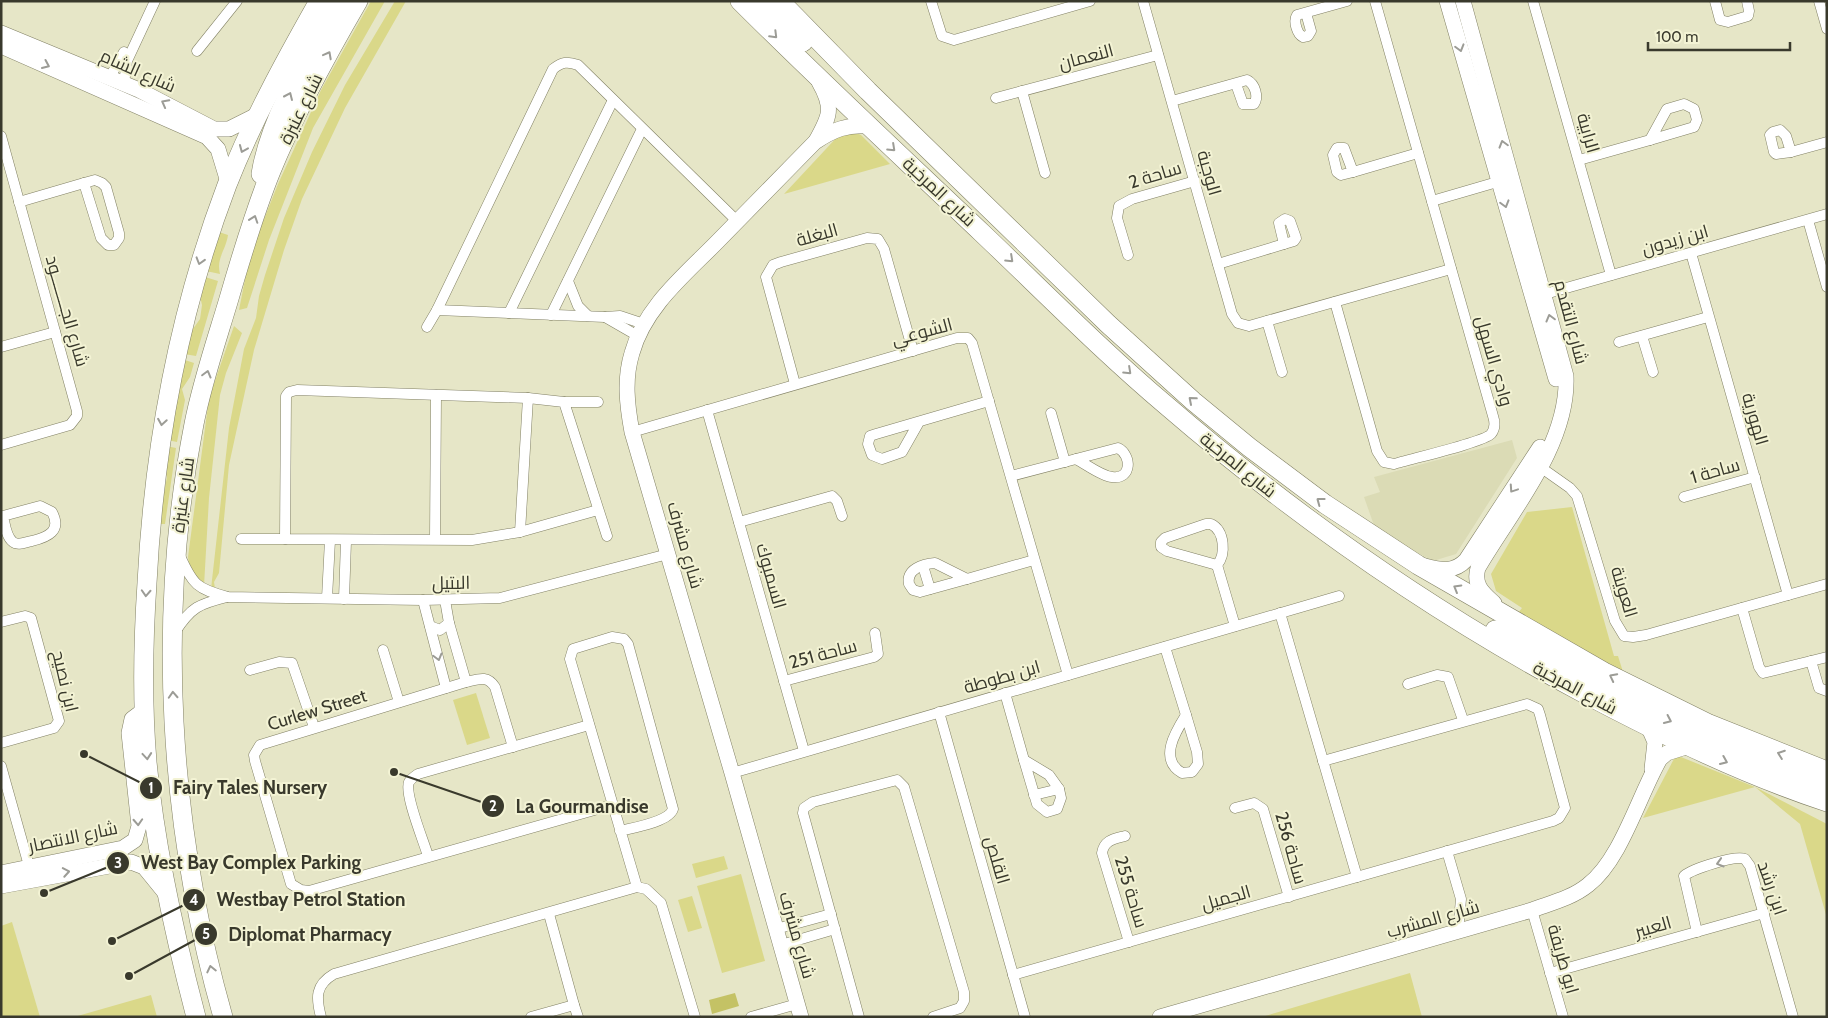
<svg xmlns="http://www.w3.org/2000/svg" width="1828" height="1018" font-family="Cabin,Cairo,sans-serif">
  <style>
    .built { fill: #dbdbb5 }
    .green { fill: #dad889 }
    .water { fill: #c4c265 }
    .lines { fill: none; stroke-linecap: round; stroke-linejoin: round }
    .street-casing { stroke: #828165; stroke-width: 11 }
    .secondary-casing { stroke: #828165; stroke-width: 16 }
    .highway-casing { stroke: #828165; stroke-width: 20 }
    .street { stroke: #fff; stroke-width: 10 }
    .secondary { stroke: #fff; stroke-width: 15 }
    .highway { stroke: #fff; stroke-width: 19 }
    .oneway { stroke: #9c9c96 }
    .labels { text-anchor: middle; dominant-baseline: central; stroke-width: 4; stroke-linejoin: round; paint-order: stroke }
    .street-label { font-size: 18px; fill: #39392c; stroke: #f3f3d4 }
    .leader { fill: none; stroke: #39392c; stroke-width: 2 }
    .callout-dot { fill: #39392c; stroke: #f3f3d4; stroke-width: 2 }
    .mark-label { font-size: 15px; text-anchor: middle; font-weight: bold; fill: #fff }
    .callout-label { font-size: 19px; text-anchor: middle; font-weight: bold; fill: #39392c; stroke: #f3f3d4; stroke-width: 4; stroke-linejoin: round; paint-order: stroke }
  </style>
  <rect width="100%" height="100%" fill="#e6e6c7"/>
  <path class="built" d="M1512 440 1517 458 1456 554 1433 561 1376 531 1364 497 1380 492 1374 477Z"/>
  <g class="green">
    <path d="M371 1H385L313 128 269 240 247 308 239 310 250 254 278 184 321 90Z"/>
    <path d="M395 1H406L345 108 302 199 284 250 254 350 229 465 219 573 214 582 215 588 211 589 229 428 244 349 256 318 259 296 265 275 284 218 312 152 345 85Z"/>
    <path d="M852 131 861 135 890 164 784 194 839 135Z"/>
    <path d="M219 232 228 235C226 250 216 258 220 274L206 271Z"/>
    <path d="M205 277 218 281 196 356 184 354 188 336 200 319 202 305 200 296Z"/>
    <path d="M234 326 242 333 226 373 220 395 209 498 204 586C194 582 189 568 188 557L209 398Z"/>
    <path d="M182 359 194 363 190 377 182 389 185 400 177 442 167 440Z"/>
    <path d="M166 446 176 448 165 524H158L167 477 164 466Z"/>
    <path d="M1572 507 1614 656H1618L1623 672 1518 613 1522 608 1496 591 1491 574 1527 512Z"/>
    <path d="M476 693 490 738 467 745 453 700Z"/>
    <path d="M1676 755 1755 787 1827 824V918L1800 824 1755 787 1643 818Z"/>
    <path d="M724 856 728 869 696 878 692 864Z"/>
    <path d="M741 874 765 961 722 973 697 886Z"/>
    <path d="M692 896 702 928 688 932 678 900Z"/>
    <path d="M12 922 40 1017H1V926Z"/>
    <path d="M1410 973 1422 1017H1262Z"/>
    <path d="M151 995 157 1017H74Z"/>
  </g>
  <path class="water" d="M735 993 739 1006 712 1014 709 1000Z"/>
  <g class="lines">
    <g class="street-casing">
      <g id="street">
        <path d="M931 1 942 36 954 40 1090 1"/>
        <path d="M1143 1 1232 314 1238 323 1249 326 1451 269"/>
        <path d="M1533 1 1611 275"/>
        <path d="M1715 1 1720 20 1728 22 1748 16 1749 11 1747 1"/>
        <path d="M1819 1 1827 29"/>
        <path d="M1306 13 1311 31 1308 36 1303 37C1297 34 1293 21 1297 15L1347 1"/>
        <path d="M197 51 237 1"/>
        <path d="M110 77 124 52"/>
        <path d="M124 83 127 61 155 1"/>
        <path d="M1022 91 1045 173"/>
        <path d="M996 98 1158 55"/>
        <path d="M1172 101 1247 80C1255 84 1259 97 1254 104H1243L1236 84"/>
        <path d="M1684 104 1694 109 1697 120 1694 127 1650 140 1667 109Z"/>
        <path d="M1780 130 1786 136 1791 152 1776 154 1774 152 1770 135 1773 132Z"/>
        <path d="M1 136 77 411V416L70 425 1 445"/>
        <path d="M1337 148H1344L1353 172 1341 175 1337 172 1333 155Z"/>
        <path d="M1791 152 1827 142"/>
        <path d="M1579 160 1650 140"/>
        <path d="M1353 172 1418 153"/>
        <path d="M95 180 102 183 106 187 119 233V238L114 245H108L101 238 84 183Z"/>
        <path d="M1432 201 1504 180"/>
        <path d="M19 202 84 183"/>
        <path d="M1285 219 1290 221 1296 238 1294 241 1284 244 1279 223Z"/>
        <path d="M1808 220 1827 287"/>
        <path d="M1691 253 1788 595"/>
        <path d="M1128 255 1117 218 1119 206 1132 199 1195 181"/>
        <path d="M1218 264 1284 244"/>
        <path d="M568 281 578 306 588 316"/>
        <path d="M1538 296 1827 214"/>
        <path d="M1335 302 1377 451 1384 462 1394 464C1410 459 1484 442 1491 434 1496 428 1495 422 1493 416L1375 1"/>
        <path d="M437 310 605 317 620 316 644 324"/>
        <path d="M509 313 613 100"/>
        <path d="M551 315 642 129"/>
        <path d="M605 317 638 336"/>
        <path d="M1267 321 1282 372"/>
        <path d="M427 327 437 310 553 69C562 62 567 61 578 65L737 221"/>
        <path d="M1642 336 1653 372"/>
        <path d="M1619 342 1708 317"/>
        <path d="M1 347 55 332"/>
        <path d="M795 384 766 277 773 265 781 262 867 238 878 239 884 249 913 351"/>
        <path d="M564 402H598"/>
        <path d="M707 410 804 751"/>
        <path d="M1051 413 1065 462"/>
        <path d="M919 422 902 452 882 459 872 455 868 444 870 436 876 434 989 401"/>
        <path d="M632 432 957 338H968L972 343 1068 675"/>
        <path d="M1118 448C1132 455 1132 480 1112 477 1101 476 1086 464 1076 459Z"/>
        <path d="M1536 464 1570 488 1577 496 1615 621 1624 636 1633 637 1646 635 1827 584"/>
        <path d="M1011 476 1076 459"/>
        <path d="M1684 497 1755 477"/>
        <path d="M40 506 52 512C62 531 48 537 32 541 26 542 18 546 13 542 6 537 5 524 3 516Z"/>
        <path d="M598 510 520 532 472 540 285 539 286 396 289 392 297 390 528 398 564 402 607 536"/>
        <path d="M739 522 832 496 837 501 842 516"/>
        <path d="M1206 524H1211C1225 531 1226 555 1217 565L1167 551 1161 547V542L1165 538Z"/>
        <path d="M520 532 528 398"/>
        <path d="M241 539H285"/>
        <path d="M435 539 436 395"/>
        <path d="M180 556C193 585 197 589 228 597L423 600 500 598 668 554"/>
        <path d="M935 563 967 579 920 592 913 590 909 584C906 569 923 564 935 563Z"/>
        <path d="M1217 565 1235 626"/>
        <path d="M923 566 930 589"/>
        <path d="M967 579 1034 560"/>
        <path d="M327 598 330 540"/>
        <path d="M344 599 346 541"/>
        <path d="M423 600 446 688"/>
        <path d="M445 600 449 623 466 682"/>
        <path d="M1742 608 1759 667 1763 673 1811 661"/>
        <path d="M1280 613 1357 877"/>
        <path d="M1 622 25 616 31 618 59 721 54 728 1 743"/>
        <path d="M430 626 440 630 449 623"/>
        <path d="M175 632C191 607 199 604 227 597"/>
        <path d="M1165 647 1186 715"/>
        <path d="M383 650 399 702"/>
        <path d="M1827 657 1811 661 1819 688 1827 691"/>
        <path d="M250 670 279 662 292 663 314 727"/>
        <path d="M784 681 874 657 878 654 875 633"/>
        <path d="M1408 684 1437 675 1448 677 1463 720"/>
        <path d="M1005 693 1024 760"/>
        <path d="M939 712 1025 1017"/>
        <path d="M1186 715 1197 752 1198 764 1192 772 1182 773C1158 759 1176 731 1186 715Z"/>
        <path d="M513 747 495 687C487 675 479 679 466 682L260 745 254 755 255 761 291 884 301 890 309 891 612 805"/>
        <path d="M1024 760 1049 775 1059 789 1061 798 1057 809 1047 812 1037 804Z"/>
        <path d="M1 766 31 873"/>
        <path d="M732 773 1339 596"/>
        <path d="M1034 795 1059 789"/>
        <path d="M1235 808 1254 803 1263 809 1289 897"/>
        <path d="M620 831C632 828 669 822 673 809L628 644 624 639 612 637 573 649 570 659 637 887"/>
        <path d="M1125 836C1114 839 1104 840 1102 853L1129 942"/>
        <path d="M1447 851 1461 899 1458 932"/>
        <path d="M428 856C424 842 404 794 409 782 411 779 415 776 418 774L589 725"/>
        <path d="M1532 910 1563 1017"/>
        <path d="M776 929 831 914"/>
        <path d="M1697 932 1684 876C1692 869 1735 855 1745 859L1750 866 1793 1017"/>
        <path d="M781 945 835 929"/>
        <path d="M1550 973 1764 913"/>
        <path d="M1013 975 1553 821 1559 818 1565 808 1540 715 1538 709 1527 704 1323 761"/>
        <path d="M574 1005 578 1017"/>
        <path d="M321 1017C316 998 315 985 334 974L637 887 646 889 661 903 695 1017"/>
        <path d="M531 1017 574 1005 549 914"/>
        <path d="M751 1017 797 1004"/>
        <path d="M859 1017 803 813 804 808 813 802 897 780 904 787 964 992V1001L960 1008 933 1017"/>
      </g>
    </g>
    <g class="secondary-casing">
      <g id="secondary">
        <path d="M1447 1 1556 379"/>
        <path d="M1463 1 1566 376C1569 445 1511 511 1478 568 1473 585 1483 593 1494 603"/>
        <path d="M1 33 139 90 214 129H229L257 115"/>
        <path d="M1 46 207 137 218 149 228 182"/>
        <path d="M816 141C830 116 834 108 819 82"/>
        <path d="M1425 566C1441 570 1454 573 1466 560L1540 447"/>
        <path d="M1648 726 1655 742 1652 769"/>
        <path d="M1 873 123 848 135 840 139 826 129 733 132 719 144 710"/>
        <path d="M1 886 131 862 144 867 166 894"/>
        <path d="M801 1017 732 773 632 432C627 405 624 379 632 353 645 306 687 273 719 240 751 207 783 175 815 142 833 130 847 124 869 126"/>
        <path d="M1160 1017 1532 910C1551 903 1572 898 1588 885 1621 860 1639 795 1660 759L1667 753 1689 746"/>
      </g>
    </g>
    <g class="highway-casing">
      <g id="highway">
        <path d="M740 1C819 80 901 156 982 233 1043 291 1103 352 1167 406 1297 518 1438 616 1589 696 1665 736 1745 775 1827 802"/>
        <path d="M760 1 803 42"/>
        <path d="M780 1 868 91 1108 324 1193 401 1249 447 1325 504 1418 565 1604 672 1707 723 1827 771"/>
        <path d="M261 174C270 117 311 51 339 1"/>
        <path d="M1495 630C1603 686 1710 749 1827 787"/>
        <path d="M196 1017C174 933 155 848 147 762 142 703 143 643 147 583 154 446 178 314 227 185 252 121 285 61 319 1"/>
        <path d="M223 1017C169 827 156 618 194 424 202 383 216 342 228 302 241 257 254 213 271 171 295 112 326 56 358 1"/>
      </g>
    </g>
    <use href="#street" class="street"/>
    <use href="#secondary" class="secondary"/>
    <use href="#highway" class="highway"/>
  </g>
  <defs><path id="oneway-chevron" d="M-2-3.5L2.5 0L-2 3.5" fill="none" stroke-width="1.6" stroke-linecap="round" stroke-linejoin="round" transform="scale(1.25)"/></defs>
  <g class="oneway">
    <use href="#oneway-chevron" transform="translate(774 35) rotate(45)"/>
    <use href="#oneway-chevron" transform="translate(1460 48) rotate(74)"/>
    <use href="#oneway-chevron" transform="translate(328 55) rotate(-62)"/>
    <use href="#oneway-chevron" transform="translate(46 65) rotate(24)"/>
    <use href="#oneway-chevron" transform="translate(289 96) rotate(-66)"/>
    <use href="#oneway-chevron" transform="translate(165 103) rotate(-152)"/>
    <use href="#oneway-chevron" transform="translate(1503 144) rotate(-106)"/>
    <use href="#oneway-chevron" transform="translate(892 148) rotate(43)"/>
    <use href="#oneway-chevron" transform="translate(243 149) rotate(113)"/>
    <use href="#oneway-chevron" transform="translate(1505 204) rotate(74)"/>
    <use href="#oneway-chevron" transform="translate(254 219) rotate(-71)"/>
    <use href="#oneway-chevron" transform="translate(1010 259) rotate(43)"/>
    <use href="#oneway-chevron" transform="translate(200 261) rotate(107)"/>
    <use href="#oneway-chevron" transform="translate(1550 318) rotate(-105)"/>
    <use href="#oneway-chevron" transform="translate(1128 371) rotate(43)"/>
    <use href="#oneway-chevron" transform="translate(207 374) rotate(-75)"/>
    <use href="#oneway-chevron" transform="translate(1192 400) rotate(-139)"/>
    <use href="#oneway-chevron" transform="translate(162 422) rotate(99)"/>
    <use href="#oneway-chevron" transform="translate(1513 489) rotate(124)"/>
    <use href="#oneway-chevron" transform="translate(1320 501) rotate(-143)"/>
    <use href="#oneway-chevron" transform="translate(1457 588) rotate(-150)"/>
    <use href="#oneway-chevron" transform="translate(146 593) rotate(93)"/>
    <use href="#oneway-chevron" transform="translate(438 657) rotate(75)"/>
    <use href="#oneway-chevron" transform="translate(1613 677) rotate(-153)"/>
    <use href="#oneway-chevron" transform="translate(173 695) rotate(-93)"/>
    <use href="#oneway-chevron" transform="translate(1668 720) rotate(25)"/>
    <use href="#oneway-chevron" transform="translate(1781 754) rotate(-160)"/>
    <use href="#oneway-chevron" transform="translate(147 756) rotate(85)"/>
    <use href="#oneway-chevron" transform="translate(1724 761) rotate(23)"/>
    <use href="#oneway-chevron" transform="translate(138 822) rotate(87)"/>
    <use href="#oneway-chevron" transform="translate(1720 863) rotate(163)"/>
    <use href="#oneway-chevron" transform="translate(66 872) rotate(-10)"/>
    <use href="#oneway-chevron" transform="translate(211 969) rotate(-103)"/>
  </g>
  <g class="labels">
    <g class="street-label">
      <text transform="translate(1086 57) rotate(-15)">النعمان</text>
      <text transform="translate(138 71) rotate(24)">شارع الشام</text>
      <text transform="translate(301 109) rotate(-64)">شارع عنيزة</text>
      <text transform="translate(1588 133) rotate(74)">الرابية</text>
      <text transform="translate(1209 173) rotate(74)">الوجبة</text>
      <text transform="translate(1155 175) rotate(-17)">ساحة 2</text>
      <text transform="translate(939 192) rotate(43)">شارع المرخية</text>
      <text transform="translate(817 235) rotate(-16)">البغلة</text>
      <text transform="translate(1675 240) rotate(-16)">ابن زيدون</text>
      <text transform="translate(67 311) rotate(74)">شارع الجــــــــود</text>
      <text transform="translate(1571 322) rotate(75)">شارع التقدم</text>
      <text transform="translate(922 332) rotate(-15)">الشوعي</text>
      <text transform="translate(1494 361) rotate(74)">وادي السهل</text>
      <text transform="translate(1755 419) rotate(74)">الهورية</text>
      <text transform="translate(1238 465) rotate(39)">شارع المرخية</text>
      <text transform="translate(1715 471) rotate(-16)">ساحة 1</text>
      <text transform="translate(183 495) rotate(-82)">شارع عنيزة</text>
      <text transform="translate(685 545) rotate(74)">شارع مشرف</text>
      <text transform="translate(771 576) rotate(74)">السمبوك</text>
      <text transform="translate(451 583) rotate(-1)">البتيل</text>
      <text transform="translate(1624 592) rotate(73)">العوينة</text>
      <text transform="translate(823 654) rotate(-15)">ساحة 251</text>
      <text transform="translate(1002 677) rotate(-16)">ابن بطوطة</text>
      <text transform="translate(65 681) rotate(77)">ابن نصيح</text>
      <text transform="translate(1575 688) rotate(28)">شارع المرخية</text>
      <text transform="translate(317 710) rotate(-17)">Curlew Street</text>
      <text transform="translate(73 837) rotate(-12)">شارع الانتصار</text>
      <text transform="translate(1291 848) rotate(74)">ساحة 256</text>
      <text transform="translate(997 860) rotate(74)">القلص</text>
      <text transform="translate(1772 888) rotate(71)">ابن رشد</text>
      <text transform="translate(1131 892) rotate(73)">ساحة 255</text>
      <text transform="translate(1226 898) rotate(-16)">الجميل</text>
      <text transform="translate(1433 919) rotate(-16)">شارع المشرب</text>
      <text transform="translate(1653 927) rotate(-16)">العبير</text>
      <text transform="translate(797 935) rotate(74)">شارع مشرف</text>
      <text transform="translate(1563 959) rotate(74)">ابو طريفة</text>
    </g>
  </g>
  <path class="leader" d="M84 754L151 788M394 772L493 806M44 893L118 863M112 941L194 900M129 976L206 934"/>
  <g class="callout-dot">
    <circle cx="84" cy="754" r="5"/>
    <circle cx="394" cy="772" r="5"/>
    <circle cx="44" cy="893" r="5"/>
    <circle cx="112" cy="941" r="5"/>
    <circle cx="129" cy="976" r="5"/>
    <circle cx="151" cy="788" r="12"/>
    <circle cx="493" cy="806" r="12"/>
    <circle cx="118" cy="863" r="12"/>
    <circle cx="194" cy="900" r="12"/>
    <circle cx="206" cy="934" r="12"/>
  </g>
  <g class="mark-label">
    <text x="151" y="793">1</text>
    <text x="493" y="811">2</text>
    <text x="118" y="868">3</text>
    <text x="194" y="905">4</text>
    <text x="206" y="939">5</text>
  </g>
  <g class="callout-label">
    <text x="250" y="794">Fairy Tales Nursery</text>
    <text x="582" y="813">La Gourmandise</text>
    <text x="251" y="869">West Bay Complex Parking</text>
    <text x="311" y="906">Westbay Petrol Station</text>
    <text x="310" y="941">Diplomat Pharmacy</text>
  </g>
  <rect width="1828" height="1018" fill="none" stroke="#39392c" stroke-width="5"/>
  <path d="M1648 42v8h142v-8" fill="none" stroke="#39392c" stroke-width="2.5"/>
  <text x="1656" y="42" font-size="15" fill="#39392c" stroke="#f3f3d4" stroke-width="4" paint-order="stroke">100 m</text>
</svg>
